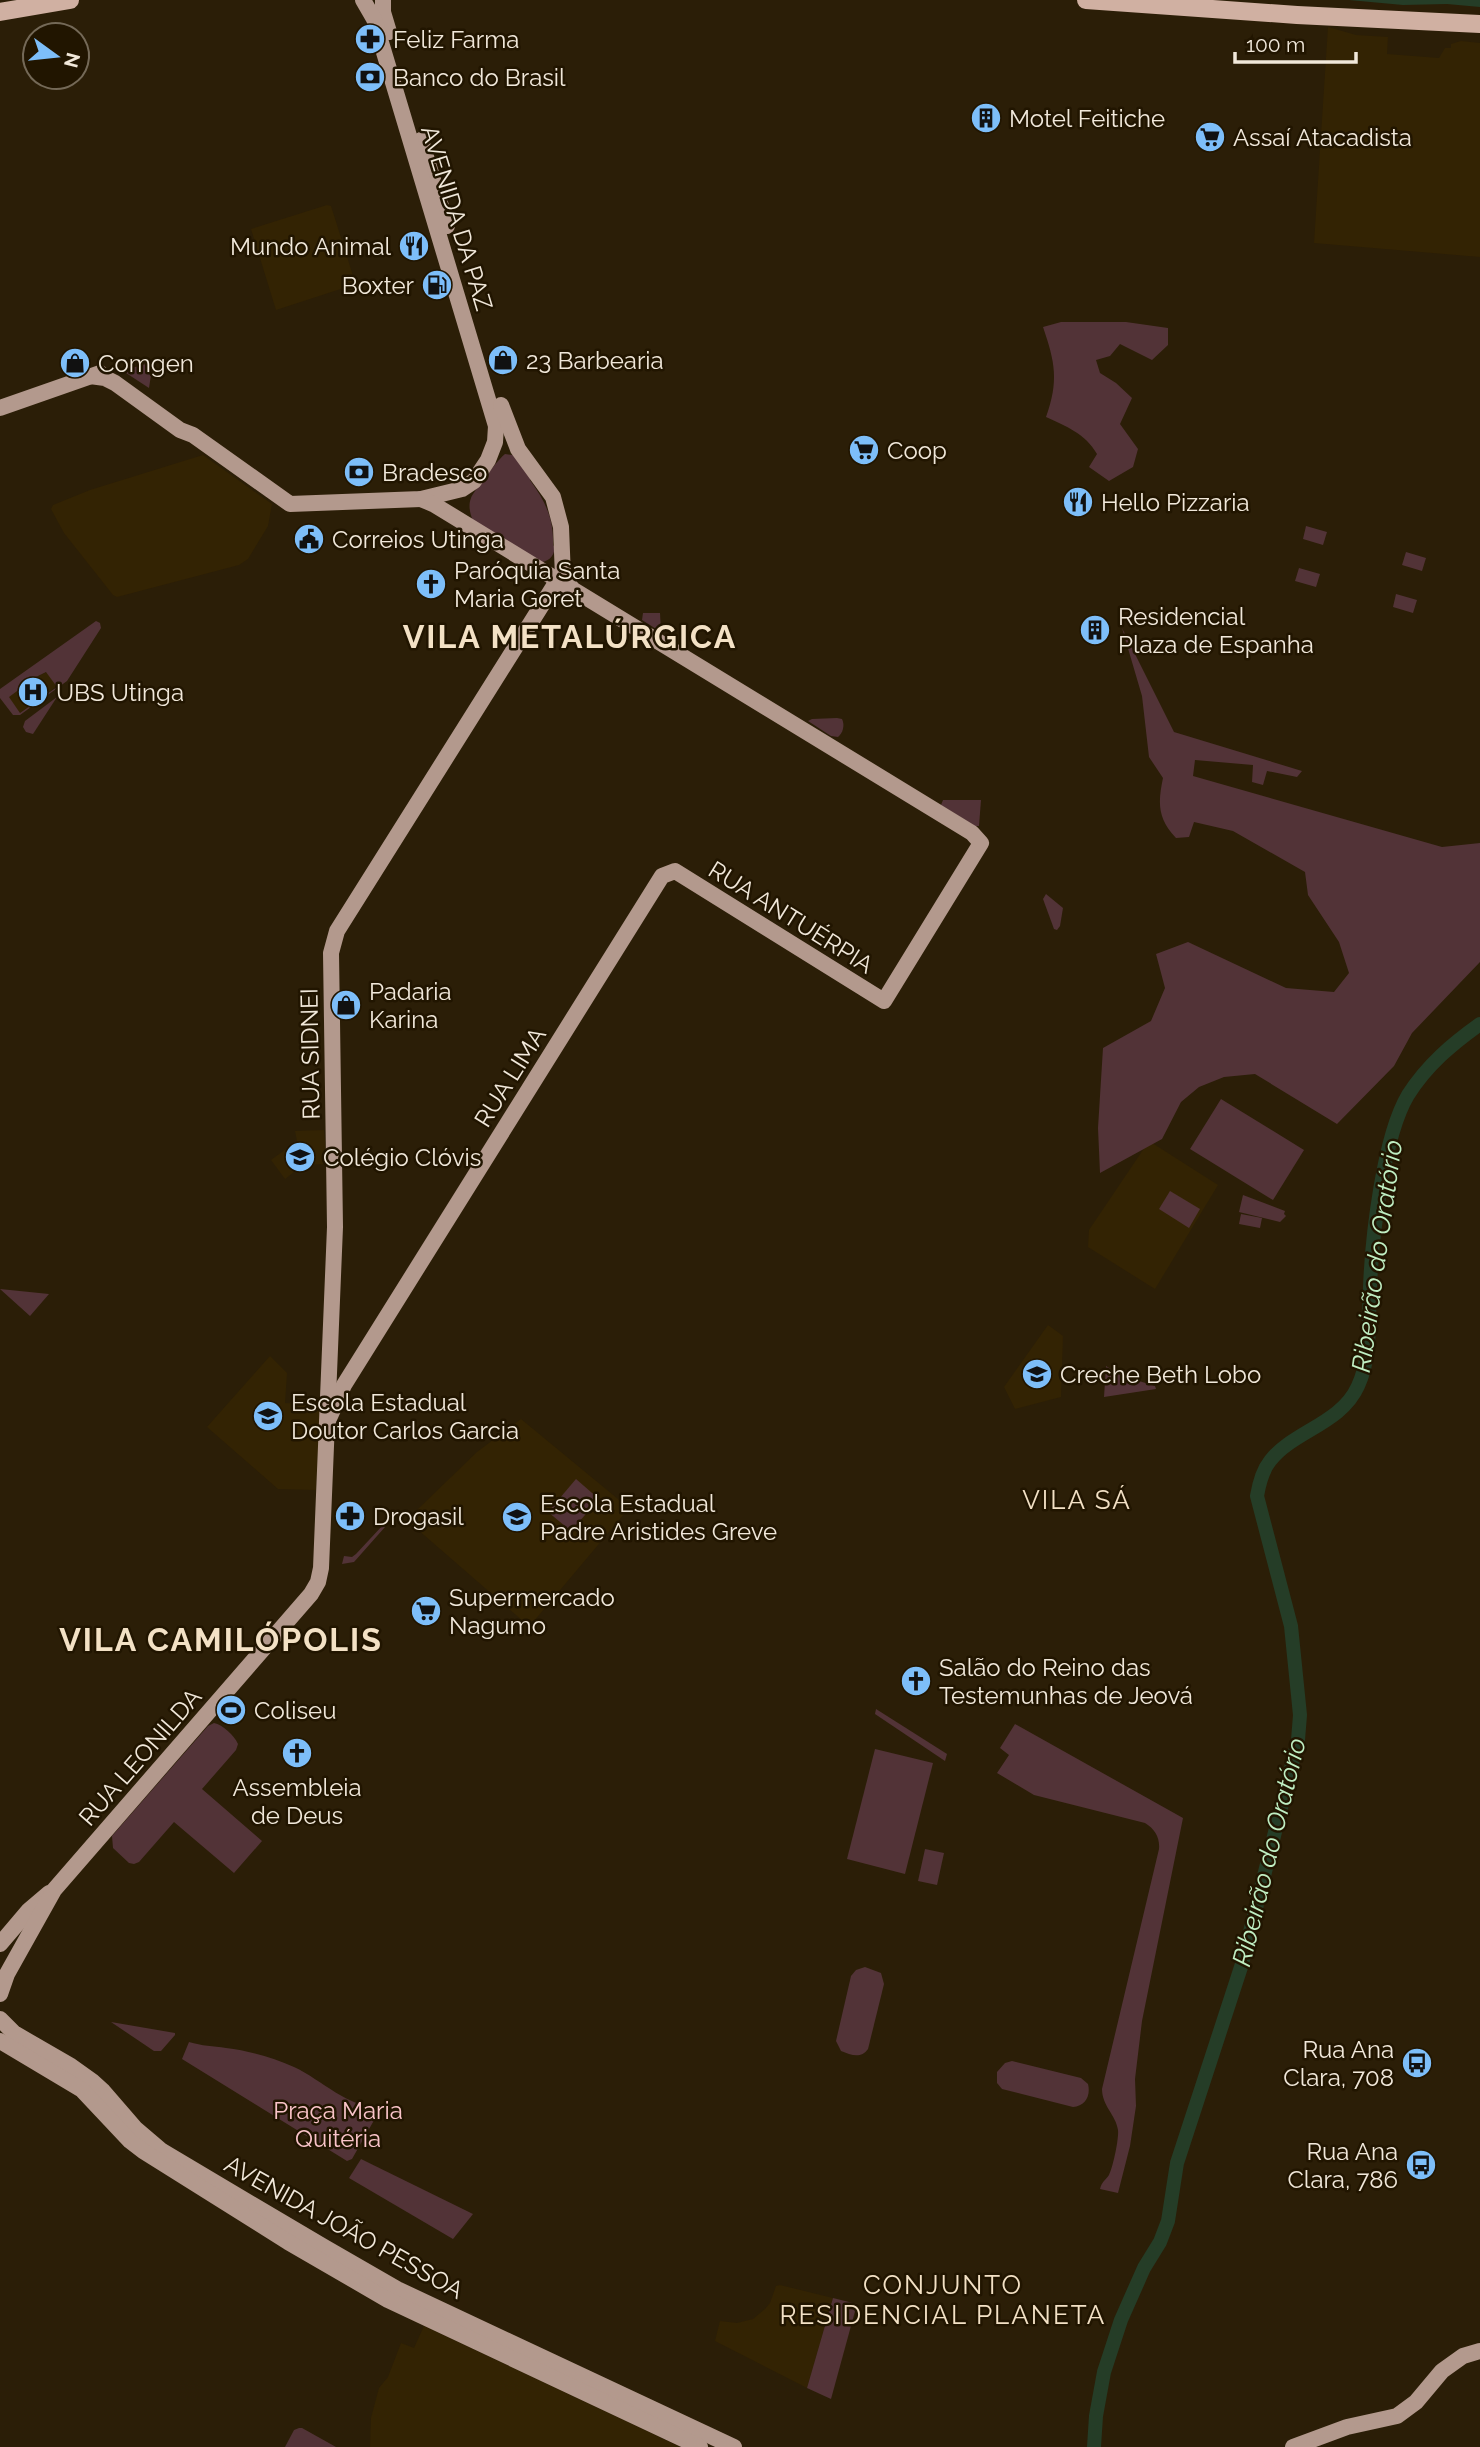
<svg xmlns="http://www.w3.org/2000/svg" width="1480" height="2447" font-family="Raleway,sans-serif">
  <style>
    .built { fill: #332303 }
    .green { fill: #523337; fill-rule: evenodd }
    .water { fill: #253d27 }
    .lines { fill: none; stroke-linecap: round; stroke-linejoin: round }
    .river { stroke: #253d27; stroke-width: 14 }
    .major { stroke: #b3998d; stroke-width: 16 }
    .highway { stroke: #d0b0a2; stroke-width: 18 }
    .labels { text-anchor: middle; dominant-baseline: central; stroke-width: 5; stroke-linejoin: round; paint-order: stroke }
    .poi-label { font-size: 24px; fill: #f1e8da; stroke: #211500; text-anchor: start }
    .street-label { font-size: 24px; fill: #f1e8da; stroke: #211500 }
    .park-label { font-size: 24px; fill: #fac4c9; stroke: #211500 }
    .water-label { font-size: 26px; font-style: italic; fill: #c0efc3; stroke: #211500 }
    .neighbourhood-label { font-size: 26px; letter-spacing: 2px; fill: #f3e1c5; stroke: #211500 }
    .district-label { font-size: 32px; font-weight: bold; letter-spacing: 2px; fill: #f3e1c5; stroke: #211500 }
  </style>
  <rect width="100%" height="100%" fill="#2b1e07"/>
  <g class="built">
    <path d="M1328 27 1356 35 1388 37 1387 54 1439 58 1445 48H1451V44L1461 41 1480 43V257L1314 243Z"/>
    <path d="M327 205 331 206 355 282 353 285 276 310 251 229Z"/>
    <path d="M203 455 272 504 268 526 248 559 239 565 117 597 113 595 64 533 51 509 53 505 90 490Z"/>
    <path d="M47 672 57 686 20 713 8 697 36 677Z"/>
    <path d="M324 1130 327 1164 303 1165 285 1179 271 1160 297 1141 295 1131Z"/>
    <path d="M1149 1141 1218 1185 1155 1289 1088 1247 1089 1230Z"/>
    <path d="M1048 1325 1063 1336 1061 1397 1015 1409 1004 1387Z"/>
    <path d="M270 1356 287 1373 285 1403 320 1405 316 1490 278 1489 207 1427Z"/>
    <path d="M521 1419 624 1504 625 1513 534 1621 524 1622 409 1522 418 1509 477 1452Z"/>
    <path d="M780 2285 833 2298 807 2388 715 2341 720 2321 737 2323 753 2319 765 2309 770 2303 776 2286Z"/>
    <path d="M424 2326 651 2433 680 2447H370L371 2418 379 2388 388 2377 401 2343 414 2348Z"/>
  </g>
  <g class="green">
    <path d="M1061 322H1126L1168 328V345L1152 360 1120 344 1110 356 1096 360 1100 373 1116 383 1132 398 1120 424 1138 449 1133 467 1109 481 1089 467 1097 454C1085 433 1067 427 1046 417 1059 381 1055 362 1043 327Z"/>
    <path d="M153 362 149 388 126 373 128 369Z"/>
    <path d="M505 454 513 455 530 476V480C545 501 554 518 553 545L555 548C553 558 549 561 538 563L473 521C470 513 468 506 471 498 473 492 500 457 505 454Z"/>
    <path d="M1306 526 1327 532 1323 545 1303 539Z"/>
    <path d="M1406 552 1426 558 1422 571 1402 565Z"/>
    <path d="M1299 568 1320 574 1316 587 1295 581Z"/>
    <path d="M1396 594 1417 600 1413 613 1393 607Z"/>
    <path d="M643 613H660L661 632 642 620Z"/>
    <path d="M96 621 100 623 101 628 67 681 20 715H13L0 698V689ZM46 672 57 687 20 713 9 697 36 677Z"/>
    <path d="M1122 628 1174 732 1302 771 1297 777 1267 771 1263 785 1252 782 1253 765 1195 760 1193 776 1442 847 1480 843V962L1412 1033 1394 1066 1337 1124 1255 1074 1224 1077 1199 1087 1181 1102 1162 1139 1100 1173 1098 1128 1103 1048 1151 1021 1165 988 1156 954 1188 942 1286 988 1334 992 1349 973 1339 942 1308 895 1305 872 1233 831 1194 822 1189 837 1176 838C1157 818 1158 802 1163 778L1149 757 1142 696Z"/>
    <path d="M57 697 33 734 26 732 23 727 25 721Z"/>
    <path d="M837 718 842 719C845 725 843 733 838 737L831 736 808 721 812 719Z"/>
    <path d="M943 800H981L979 826H975L941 805Z"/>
    <path d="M1046 894 1063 908 1060 926 1057 930 1054 929 1043 899Z"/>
    <path d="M1221 1099 1304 1150 1273 1200 1190 1149Z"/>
    <path d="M1170 1191 1200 1209 1189 1228 1159 1209Z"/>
    <path d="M1243 1195 1285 1211 1284 1214 1286 1216 1280 1222 1239 1212Z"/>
    <path d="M1241 1214 1262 1218 1260 1228 1239 1224Z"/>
    <path d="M0 1289 49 1294 30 1316Z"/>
    <path d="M1106 1366 1120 1375 1155 1386 1156 1389 1104 1397Z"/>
    <path d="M576 1479 599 1499 571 1531 548 1512Z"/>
    <path d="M383 1525 385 1527 354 1562 342 1564 344 1556 352 1557 356 1554Z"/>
    <path d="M876 1709 947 1754 945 1761 875 1714Z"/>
    <path d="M214 1723C223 1725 234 1735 238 1744L236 1750 202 1789 262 1841 234 1873 174 1822 139 1862 134 1864 129 1863 113 1848 112 1836 208 1726Z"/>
    <path d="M1015 1724 1183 1818 1142 2021 1135 2079 1136 2106 1130 2146 1118 2193 1100 2189C1102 2181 1105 2181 1109 2175 1113 2167 1119 2139 1118 2130 1116 2115 1102 2106 1102 2089L1159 1849C1160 1838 1155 1829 1145 1823L1034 1795 997 1773 1009 1755 1000 1748Z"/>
    <path d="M875 1749 933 1763 905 1874 847 1859Z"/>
    <path d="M925 1849 944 1853 937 1885 918 1881Z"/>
    <path d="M865 1967 881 1973 884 1984 868 2049C861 2059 851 2055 841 2051L836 2041 851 1976 856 1970Z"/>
    <path d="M111 2022 175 2033V2035L161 2051H154Z"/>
    <path d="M189 2042C202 2046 213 2046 226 2048 249 2051 273 2057 294 2067 322 2080 348 2108 381 2108L352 2159 347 2161 182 2059Z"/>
    <path d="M1012 2061 1081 2078 1088 2084C1091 2096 1085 2106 1073 2107L1002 2089 997 2083V2072L1005 2063Z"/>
    <path d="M361 2159 473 2214 453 2239 349 2178Z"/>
    <path d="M833 2298 857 2304 831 2399 807 2388Z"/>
    <path d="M299 2428H302L336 2447H285L294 2430Z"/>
  </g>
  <path class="water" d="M1349 0H1480V7L1447 4 1403 5Z"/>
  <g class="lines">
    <path class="river" d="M1094 2447 1096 2416 1104 2372 1121 2320 1144 2268 1160 2242 1168 2221 1177 2163 1242 1964 1298 1740 1300 1715 1291 1626 1257 1496C1259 1484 1262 1471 1270 1461 1293 1431 1341 1424 1358 1386 1372 1356 1368 1319 1370 1287 1372 1237 1383 1137 1408 1095 1427 1065 1452 1044 1480 1024"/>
    <g class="major">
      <path d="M383 0V12L389 32"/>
      <path d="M421 140 447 226"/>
      <path d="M90 376 105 378 115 383 180 430 193 435 290 504 421 499 462 489 474 481 488 460 495 442 496 426 374 19 363 0"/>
      <path d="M501 405 518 449 553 497 561 527 563 577 571 587"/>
      <path d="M0 408 100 373"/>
      <path d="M327 1423 344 1385 662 876 675 871 884 1001 981 843 972 833 433 504 421 499"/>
      <path d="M0 1944 29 1910 49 1893"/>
      <path d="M0 1994 7 1974 54 1890 311 1594 318 1582 321 1568 335 1227 331 953 337 931 557 581"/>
      <path d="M0 2019 14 2033 71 2066 92 2081 103 2091 135 2128 162 2151 324 2247 397 2289 734 2447"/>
      <path d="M0 2041 82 2090 130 2141 143 2151 288 2242 388 2300 700 2447"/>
      <path d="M1293 2447 1347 2427 1397 2416 1416 2402 1442 2371 1463 2356 1480 2351"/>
    </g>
    <g class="highway">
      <path d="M1086 0 1297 15 1480 24"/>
      <path d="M0 12 70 0"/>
    </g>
  </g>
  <defs>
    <g id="pharmacy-disc" transform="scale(1.575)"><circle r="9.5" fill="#7dbef9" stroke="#211500"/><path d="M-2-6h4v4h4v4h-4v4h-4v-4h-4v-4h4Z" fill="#111"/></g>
    <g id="bank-disc" transform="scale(1.575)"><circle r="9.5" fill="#7dbef9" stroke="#211500"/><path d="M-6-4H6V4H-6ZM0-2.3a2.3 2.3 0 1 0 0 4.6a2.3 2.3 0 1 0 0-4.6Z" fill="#111"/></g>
    <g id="building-disc" transform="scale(1.575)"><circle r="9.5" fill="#7dbef9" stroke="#211500"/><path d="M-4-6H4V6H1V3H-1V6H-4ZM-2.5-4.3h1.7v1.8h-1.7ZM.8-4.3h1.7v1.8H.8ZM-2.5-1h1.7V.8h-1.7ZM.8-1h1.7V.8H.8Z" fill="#111"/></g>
    <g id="supermarket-disc" transform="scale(1.575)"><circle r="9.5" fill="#7dbef9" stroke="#211500"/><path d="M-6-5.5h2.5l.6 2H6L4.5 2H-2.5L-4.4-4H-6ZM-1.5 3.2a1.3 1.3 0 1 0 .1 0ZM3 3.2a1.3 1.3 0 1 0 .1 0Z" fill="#111"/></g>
    <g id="restaurant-disc" transform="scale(1.575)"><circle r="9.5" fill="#7dbef9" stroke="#211500"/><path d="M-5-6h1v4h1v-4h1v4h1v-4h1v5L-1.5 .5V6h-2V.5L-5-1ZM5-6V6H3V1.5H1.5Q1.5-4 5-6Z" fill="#111"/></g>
    <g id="fuel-disc" transform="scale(1.575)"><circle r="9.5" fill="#7dbef9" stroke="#211500"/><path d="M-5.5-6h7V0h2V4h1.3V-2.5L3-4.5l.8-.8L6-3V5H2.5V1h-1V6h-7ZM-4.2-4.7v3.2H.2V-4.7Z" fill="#111"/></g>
    <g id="shop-disc" transform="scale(1.575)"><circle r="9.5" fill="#7dbef9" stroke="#211500"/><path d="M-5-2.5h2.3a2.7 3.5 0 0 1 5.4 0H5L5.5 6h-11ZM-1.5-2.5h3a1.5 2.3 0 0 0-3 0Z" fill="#111"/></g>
    <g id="civic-disc" transform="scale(1.575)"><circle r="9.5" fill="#7dbef9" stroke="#211500"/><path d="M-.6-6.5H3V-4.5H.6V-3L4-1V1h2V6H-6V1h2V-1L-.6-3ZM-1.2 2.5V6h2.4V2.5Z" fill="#111"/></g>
    <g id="church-disc" transform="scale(1.575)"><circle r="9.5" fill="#7dbef9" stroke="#211500"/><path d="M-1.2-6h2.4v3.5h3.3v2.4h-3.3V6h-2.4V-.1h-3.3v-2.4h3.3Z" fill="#111"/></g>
    <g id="hospital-disc" transform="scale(1.575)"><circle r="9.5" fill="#7dbef9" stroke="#211500"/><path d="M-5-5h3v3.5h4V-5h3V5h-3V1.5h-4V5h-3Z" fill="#111"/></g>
    <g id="school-disc" transform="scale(1.575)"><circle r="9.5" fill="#7dbef9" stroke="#211500"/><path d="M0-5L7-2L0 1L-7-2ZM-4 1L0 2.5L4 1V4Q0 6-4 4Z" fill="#111"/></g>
    <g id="stadium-disc" transform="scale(1.575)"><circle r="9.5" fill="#7dbef9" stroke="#211500"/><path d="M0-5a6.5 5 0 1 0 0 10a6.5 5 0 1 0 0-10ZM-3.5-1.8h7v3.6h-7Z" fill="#111"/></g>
    <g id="bus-disc" transform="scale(1.575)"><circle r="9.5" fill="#7dbef9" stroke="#211500"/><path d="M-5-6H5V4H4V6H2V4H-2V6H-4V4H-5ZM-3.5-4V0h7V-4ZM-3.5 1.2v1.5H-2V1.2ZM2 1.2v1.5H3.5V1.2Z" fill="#111"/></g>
  </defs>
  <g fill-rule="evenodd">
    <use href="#pharmacy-disc" x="370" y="39"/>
    <use href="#bank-disc" x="370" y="77"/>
    <use href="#building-disc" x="986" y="118"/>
    <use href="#supermarket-disc" x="1210" y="137"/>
    <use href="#restaurant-disc" x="414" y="246"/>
    <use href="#fuel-disc" x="437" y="285"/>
    <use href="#shop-disc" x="503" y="360"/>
    <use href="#shop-disc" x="75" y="363"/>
    <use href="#supermarket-disc" x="864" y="450"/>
    <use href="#bank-disc" x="359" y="472"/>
    <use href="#restaurant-disc" x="1078" y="502"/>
    <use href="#civic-disc" x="309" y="539"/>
    <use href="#church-disc" x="431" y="584"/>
    <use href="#building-disc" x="1095" y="630"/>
    <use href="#hospital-disc" x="33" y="692"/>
    <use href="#shop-disc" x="346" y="1005"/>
    <use href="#school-disc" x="300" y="1157"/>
    <use href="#school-disc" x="1037" y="1374"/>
    <use href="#school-disc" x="268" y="1416"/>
    <use href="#pharmacy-disc" x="350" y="1516"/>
    <use href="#school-disc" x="517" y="1517"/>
    <use href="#supermarket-disc" x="426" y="1611"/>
    <use href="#church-disc" x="916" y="1681"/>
    <use href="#stadium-disc" x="231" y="1710"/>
    <use href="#church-disc" x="297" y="1753"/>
    <use href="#bus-disc" x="1417" y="2063"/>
    <use href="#bus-disc" x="1421" y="2165"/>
  </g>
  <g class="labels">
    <g class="poi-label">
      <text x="393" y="39">Feliz Farma</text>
      <text x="393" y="77">Banco do Brasil</text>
      <text x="1009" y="118">Motel Feitiche</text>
      <text x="1233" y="137">Assaí Atacadista</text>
      <text x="391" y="246" text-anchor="end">Mundo Animal</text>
      <text x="414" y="285" text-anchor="end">Boxter</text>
      <text x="526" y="360">23 Barbearia</text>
      <text x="98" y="363">Comgen</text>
      <text x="887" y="450">Coop</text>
      <text x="382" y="472">Bradesco</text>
      <text x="1101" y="502">Hello Pizzaria</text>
      <text x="332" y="539">Correios Utinga</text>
      <text x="454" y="570">Paróquia Santa<tspan x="454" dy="28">Maria Goret</tspan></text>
      <text x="1118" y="616">Residencial<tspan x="1118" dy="28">Plaza de Espanha</tspan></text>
      <text x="56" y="692">UBS Utinga</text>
      <text x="369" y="991">Padaria<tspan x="369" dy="28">Karina</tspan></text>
      <text x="323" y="1157">Colégio Clóvis</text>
      <text x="1060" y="1374">Creche Beth Lobo</text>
      <text x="291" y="1402">Escola Estadual<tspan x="291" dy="28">Doutor Carlos Garcia</tspan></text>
      <text x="540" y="1503">Escola Estadual<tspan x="540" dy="28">Padre Aristides Greve</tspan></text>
      <text x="373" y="1516">Drogasil</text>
      <text x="449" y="1597">Supermercado<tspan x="449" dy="28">Nagumo</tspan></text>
      <text x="939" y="1667">Salão do Reino das<tspan x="939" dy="28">Testemunhas de Jeová</tspan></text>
      <text x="254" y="1710">Coliseu</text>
      <text x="297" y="1787" text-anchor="middle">Assembleia<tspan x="297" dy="28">de Deus</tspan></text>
      <text x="1394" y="2049" text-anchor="end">Rua Ana<tspan x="1394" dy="28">Clara, 708</tspan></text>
      <text x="1398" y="2151" text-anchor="end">Rua Ana<tspan x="1398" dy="28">Clara, 786</tspan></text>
    </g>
    <g class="street-label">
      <text transform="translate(457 218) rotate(73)">AVENIDA DA PAZ</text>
      <text transform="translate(791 917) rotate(32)">RUA ANTUÉRPIA</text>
      <text transform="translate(310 1054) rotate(-91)">RUA SIDNEI</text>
      <text transform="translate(510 1077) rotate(-58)">RUA LIMA</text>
      <text transform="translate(140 1757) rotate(-49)">RUA LEONILDA</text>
      <text transform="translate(344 2227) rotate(29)">AVENIDA JOÃO PESSOA</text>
    </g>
    <g class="park-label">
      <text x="338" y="2110">Praça Maria<tspan x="338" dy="28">Quitéria</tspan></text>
    </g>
    <g class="water-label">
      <text transform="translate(1377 1256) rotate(-82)">Ribeirão do Oratório</text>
      <text transform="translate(1269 1852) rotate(-76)">Ribeirão do Oratório</text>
    </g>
    <g class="neighbourhood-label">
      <text x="1077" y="1500">VILA SÁ</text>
      <text x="943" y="2285">CONJUNTO<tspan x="943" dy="30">RESIDENCIAL PLANETA</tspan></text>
    </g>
    <g class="district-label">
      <text x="570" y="636">VILA METALÚRGICA</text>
      <text x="221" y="1639">VILA CAMILÓPOLIS</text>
    </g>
  </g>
  <g transform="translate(56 56) rotate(105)"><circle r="33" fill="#211500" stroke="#746957" stroke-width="2"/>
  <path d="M0-5L12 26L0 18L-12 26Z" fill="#7dbef9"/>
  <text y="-10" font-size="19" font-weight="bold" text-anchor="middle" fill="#f1e8da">N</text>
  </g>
  <path d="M1235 52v10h121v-10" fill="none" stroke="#f1e8da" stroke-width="3.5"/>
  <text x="1246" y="52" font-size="21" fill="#f1e8da" stroke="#211500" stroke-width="5" paint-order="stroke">100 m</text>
</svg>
